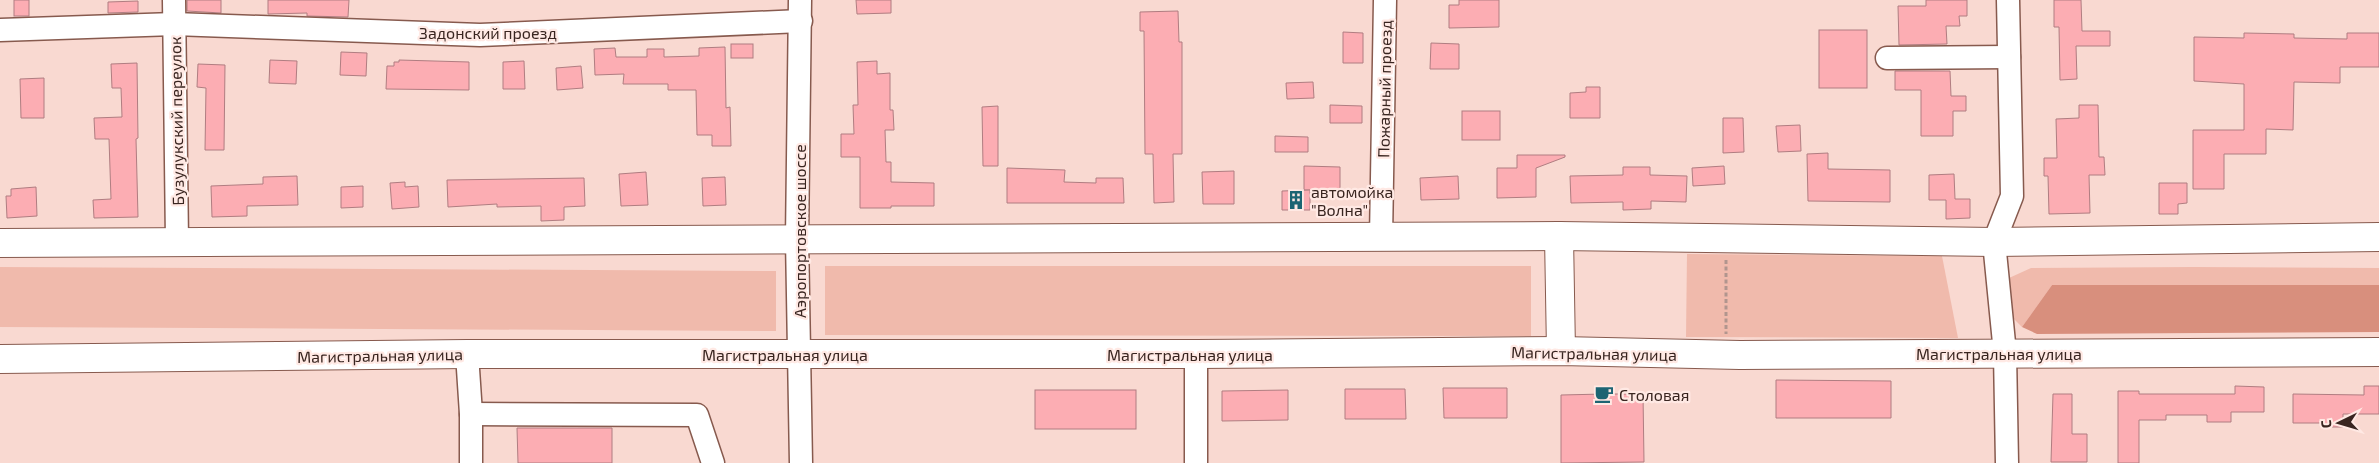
<svg xmlns="http://www.w3.org/2000/svg" width="2379" height="463" font-family="'Exo 2',sans-serif">
  <style>
    .green { fill: #f0baac }
    .forest { fill: #d88f7d }
    .building { fill: #fcadb3; stroke: #b07d81 }
    .lines { fill: none; stroke-linecap: round; stroke-linejoin: round }
    .minor-casing { stroke: #875a4e; stroke-width: 25 }
    .major-casing { stroke: #875a4e; stroke-width: 30 }
    .path { stroke: #b1958e; stroke-width: 3; stroke-dasharray: 4 2.5; stroke-linecap: butt }
    .minor { stroke: #fff; stroke-width: 22 }
    .major { stroke: #fff; stroke-width: 28 }
    .labels { text-anchor: middle; dominant-baseline: central; stroke-width: 4.5; stroke-linejoin: round; paint-order: stroke }
    .street-label { font-size: 16px; fill: #392520; stroke: #ffe9e4 }
    .poi-label { font-size: 16px; fill: #392520; stroke: #ffe9e4; text-anchor: start }
  </style>
  <rect width="100%" height="100%" fill="#f9d9d1"/>
  <g class="green">
    <path d="M1687 254 1942 256 1958 338 1686 337Z"/>
    <path d="M825 266H1531V336L825 335Z"/>
    <path d="M0 267 776 271V331L0 327Z"/>
    <path d="M2193 267 2379 268V285H2052L2022 327 2010 315 2009 278 2031 268Z"/>
  </g>
  <path class="forest" d="M2052 285H2379V332L2037 334 2022 327Z"/>
  <g class="building">
    <rect x="14" y="0" width="15" height="16"/>
    <path d="M187 0H221V13L187 11Z"/>
    <path d="M268 0H349L348 17 307 16V13L268 14Z"/>
    <path d="M856 0H891V13L857 14Z"/>
    <path d="M1459 0H1499V27L1449 28V5H1459Z"/>
    <path d="M1926 0H1967V16H1959L1960 26H1946L1947 44 1899 45 1898 6H1926Z"/>
    <path d="M2054 0H2081L2082 31H2110V46H2076L2077 79 2060 80 2059 27H2054Z"/>
    <path d="M138 1V12L108 13V2Z"/>
    <path d="M1178 11 1179 42H1182V154H1173L1174 202 1154 203 1153 154H1145L1144 31H1140V12Z"/>
    <rect x="1819" y="30" width="48" height="58"/>
    <path d="M1343 32 1363 33V63H1343Z"/>
    <path d="M2244 33 2294 34V38L2347 39V33H2379V67H2340V83L2294 82 2293 130 2266 129V154H2224V189H2193V130H2244V84L2194 81V37L2244 38Z"/>
    <path d="M1431 43 1459 44V69H1430Z"/>
    <rect x="731" y="44" width="22" height="14"/>
    <path d="M725 47 726 108 730 107 731 146H712V135H697L696 90H668V84H623L624 74 595 75 594 49 615 48 616 57H647V49H664V57L699 56V48Z"/>
    <path d="M341 52 367 53 366 76 340 75Z"/>
    <path d="M270 60 297 61 296 84 269 83Z"/>
    <path d="M399 60 469 62V90L386 89 387 66H394V62H399Z"/>
    <path d="M524 61 525 89H503V62Z"/>
    <path d="M877 61V74L890 73V110H893L894 130H885L886 162H891V182L934 183V206H891V208H860V157H841V134H854L853 105H858L857 62Z"/>
    <path d="M137 63 138 138 136 139 138 217 94 218 93 200 111 199 109 139H95L94 118 122 117 121 88H112L111 64Z"/>
    <path d="M198 64 225 65 224 150H205L206 88 197 87Z"/>
    <path d="M581 66 583 88 557 90 556 68Z"/>
    <path d="M1895 71H1950L1951 96H1966V111H1953V136H1921V90H1895Z"/>
    <path d="M44 78V118H21L20 79Z"/>
    <path d="M1313 82 1314 98 1287 99 1286 83Z"/>
    <path d="M1586 87H1600V118H1570V93L1586 92Z"/>
    <path d="M1330 105 1362 106V123H1330Z"/>
    <path d="M2079 105H2098L2099 157H2104L2105 175H2089L2090 213 2049 214 2048 176H2044V158H2057L2056 119 2079 118Z"/>
    <path d="M998 106V166H983L982 107Z"/>
    <rect x="1462" y="111" width="38" height="29"/>
    <path d="M1723 118H1743L1744 152 1723 153Z"/>
    <path d="M1800 125 1801 151 1778 152 1776 126Z"/>
    <path d="M1275 136 1308 137V152H1275Z"/>
    <path d="M1828 153V169L1890 170V202L1808 201 1807 154Z"/>
    <path d="M1517 155H1565V157L1536 168V197L1497 198V168H1517Z"/>
    <path d="M1304 166 1340 167V191L1304 190Z"/>
    <path d="M1724 166 1725 184 1693 186 1692 168Z"/>
    <path d="M1623 167H1650V175L1687 176 1686 202 1651 201V209L1623 210V202L1571 203 1570 176 1623 175Z"/>
    <path d="M1007 168 1065 170 1064 182 1096 183V178H1123L1124 203H1007Z"/>
    <path d="M1234 171V204H1203L1202 172Z"/>
    <path d="M646 172 648 205 621 206 619 174Z"/>
    <path d="M1954 174 1955 199H1970V218L1946 219V200H1929V175Z"/>
    <path d="M297 176 298 205 247 206V216L212 217 211 186 263 184V177Z"/>
    <path d="M1458 176 1459 199 1421 200 1420 178Z"/>
    <path d="M725 177 726 205 703 206 702 178Z"/>
    <path d="M584 178 585 206 564 207V220L541 221V206L497 207V204L448 207 447 180Z"/>
    <path d="M405 182V187L418 186 419 207 392 209 390 183Z"/>
    <path d="M2159 183H2187V203L2178 204V214H2159Z"/>
    <path d="M363 186V207L341 208V187Z"/>
    <path d="M36 187 37 216 7 218 6 196H11V189Z"/>
    <path d="M1310 190V210H1282V191Z"/>
    <path d="M1776 380 1891 381V418H1776Z"/>
    <path d="M2235 386 2264 387V412H2231V422H2207V415H2166V420H2139V463H2118V391H2139V394H2235Z"/>
    <path d="M2364 386H2379V414H2343V427H2321V423H2293V394L2364 395Z"/>
    <path d="M1443 388H1507V418H1444Z"/>
    <path d="M1345 389H1405L1406 419H1345Z"/>
    <rect x="1035" y="390" width="101" height="39"/>
    <path d="M1288 390V420L1222 421V391Z"/>
    <path d="M1604 394H1643L1644 462 1561 463V395Z"/>
    <path d="M2053 394H2072V434H2087V462H2051Z"/>
    <path d="M517 428H612V463H518Z"/>
  </g>
  <g class="lines">
    <g class="minor-casing">
      <g id="minor">
        <path d="M174 0 177 242"/>
        <path d="M800 0 797 239 801 463"/>
        <path d="M0 30 174 24 480 35 801 21"/>
        <path d="M1887 58 2009 57"/>
        <path d="M1381 238 1385 0"/>
        <path d="M467 354 471 414V463"/>
        <path d="M471 414 697 415 713 463"/>
        <path d="M1196 463V354"/>
        <path d="M2007 463 2005 353 1994 242 2012 196 2008 0"/>
      </g>
    </g>
    <g class="major-casing">
      <g id="major">
        <path d="M1559 236 1561 351"/>
        <path d="M0 243 1559 236 1994 242 2379 237"/>
        <path d="M0 359 467 354H1196L1561 351 1740 355 2379 352"/>
      </g>
    </g>
    <path class="path" d="M1726 260V334"/>
    <use href="#minor" class="minor"/>
    <use href="#major" class="major"/>
  </g>
  <defs>
    <g id="building-bare" transform="scale(1.5)"><path d="M-4-6H4V6H1V3H-1V6H-4ZM-2.5-4.3h1.7v1.8h-1.7ZM.8-4.3h1.7v1.8H.8ZM-2.5-1h1.7V.8h-1.7ZM.8-1h1.7V.8H.8Z" fill="#1d6473" stroke="#ffe9e4" stroke-width="2.5" paint-order="stroke"/></g>
    <g id="cafe-bare" transform="scale(1.5)"><path d="M-5.5-4.5H6V0H3Q3 3.5 0 3.5H-2.5Q-5.5 3.5-5.5 0ZM3-3.2v2h1.7v-2ZM-6 4.5H4V6H-6Z" fill="#1d6473" stroke="#ffe9e4" stroke-width="2.5" paint-order="stroke"/></g>
  </defs>
  <g fill-rule="evenodd">
    <use href="#building-bare" x="1296" y="200"/>
    <use href="#cafe-bare" x="1604" y="394"/>
  </g>
  <g class="labels">
    <g class="street-label">
      <text x="488" y="32">Задонский проезд</text>
      <text transform="translate(1384 89) rotate(-89)">Пожарный проезд</text>
      <text transform="translate(176 121) rotate(-91)">Бузулукский переулок</text>
      <text transform="translate(799 231) rotate(-90)">Аэропортовское шоссе</text>
      <text transform="translate(1594 353) rotate(1)">Магистральная улица</text>
      <text x="1999" y="353">Магистральная улица</text>
      <text x="785" y="354">Магистральная улица</text>
      <text x="1190" y="354">Магистральная улица</text>
      <text transform="translate(380 355) rotate(-1)">Магистральная улица</text>
    </g>
    <g class="poi-label">
      <text x="1311" y="191">автомойка<tspan x="1311" dy="18">"Волна"</tspan></text>
      <text x="1619" y="394">Столовая</text>
    </g>
  </g>
  <g transform="translate(2339 423) rotate(265)" stroke="#ffe9e4" stroke-width="4" paint-order="stroke">
  <path d="M0-4L9 19L0 12L-9 19Z" fill="#392520"/>
  <text y="-8" font-size="14" font-weight="bold" text-anchor="middle" fill="#392520">С</text>
  </g>
</svg>
